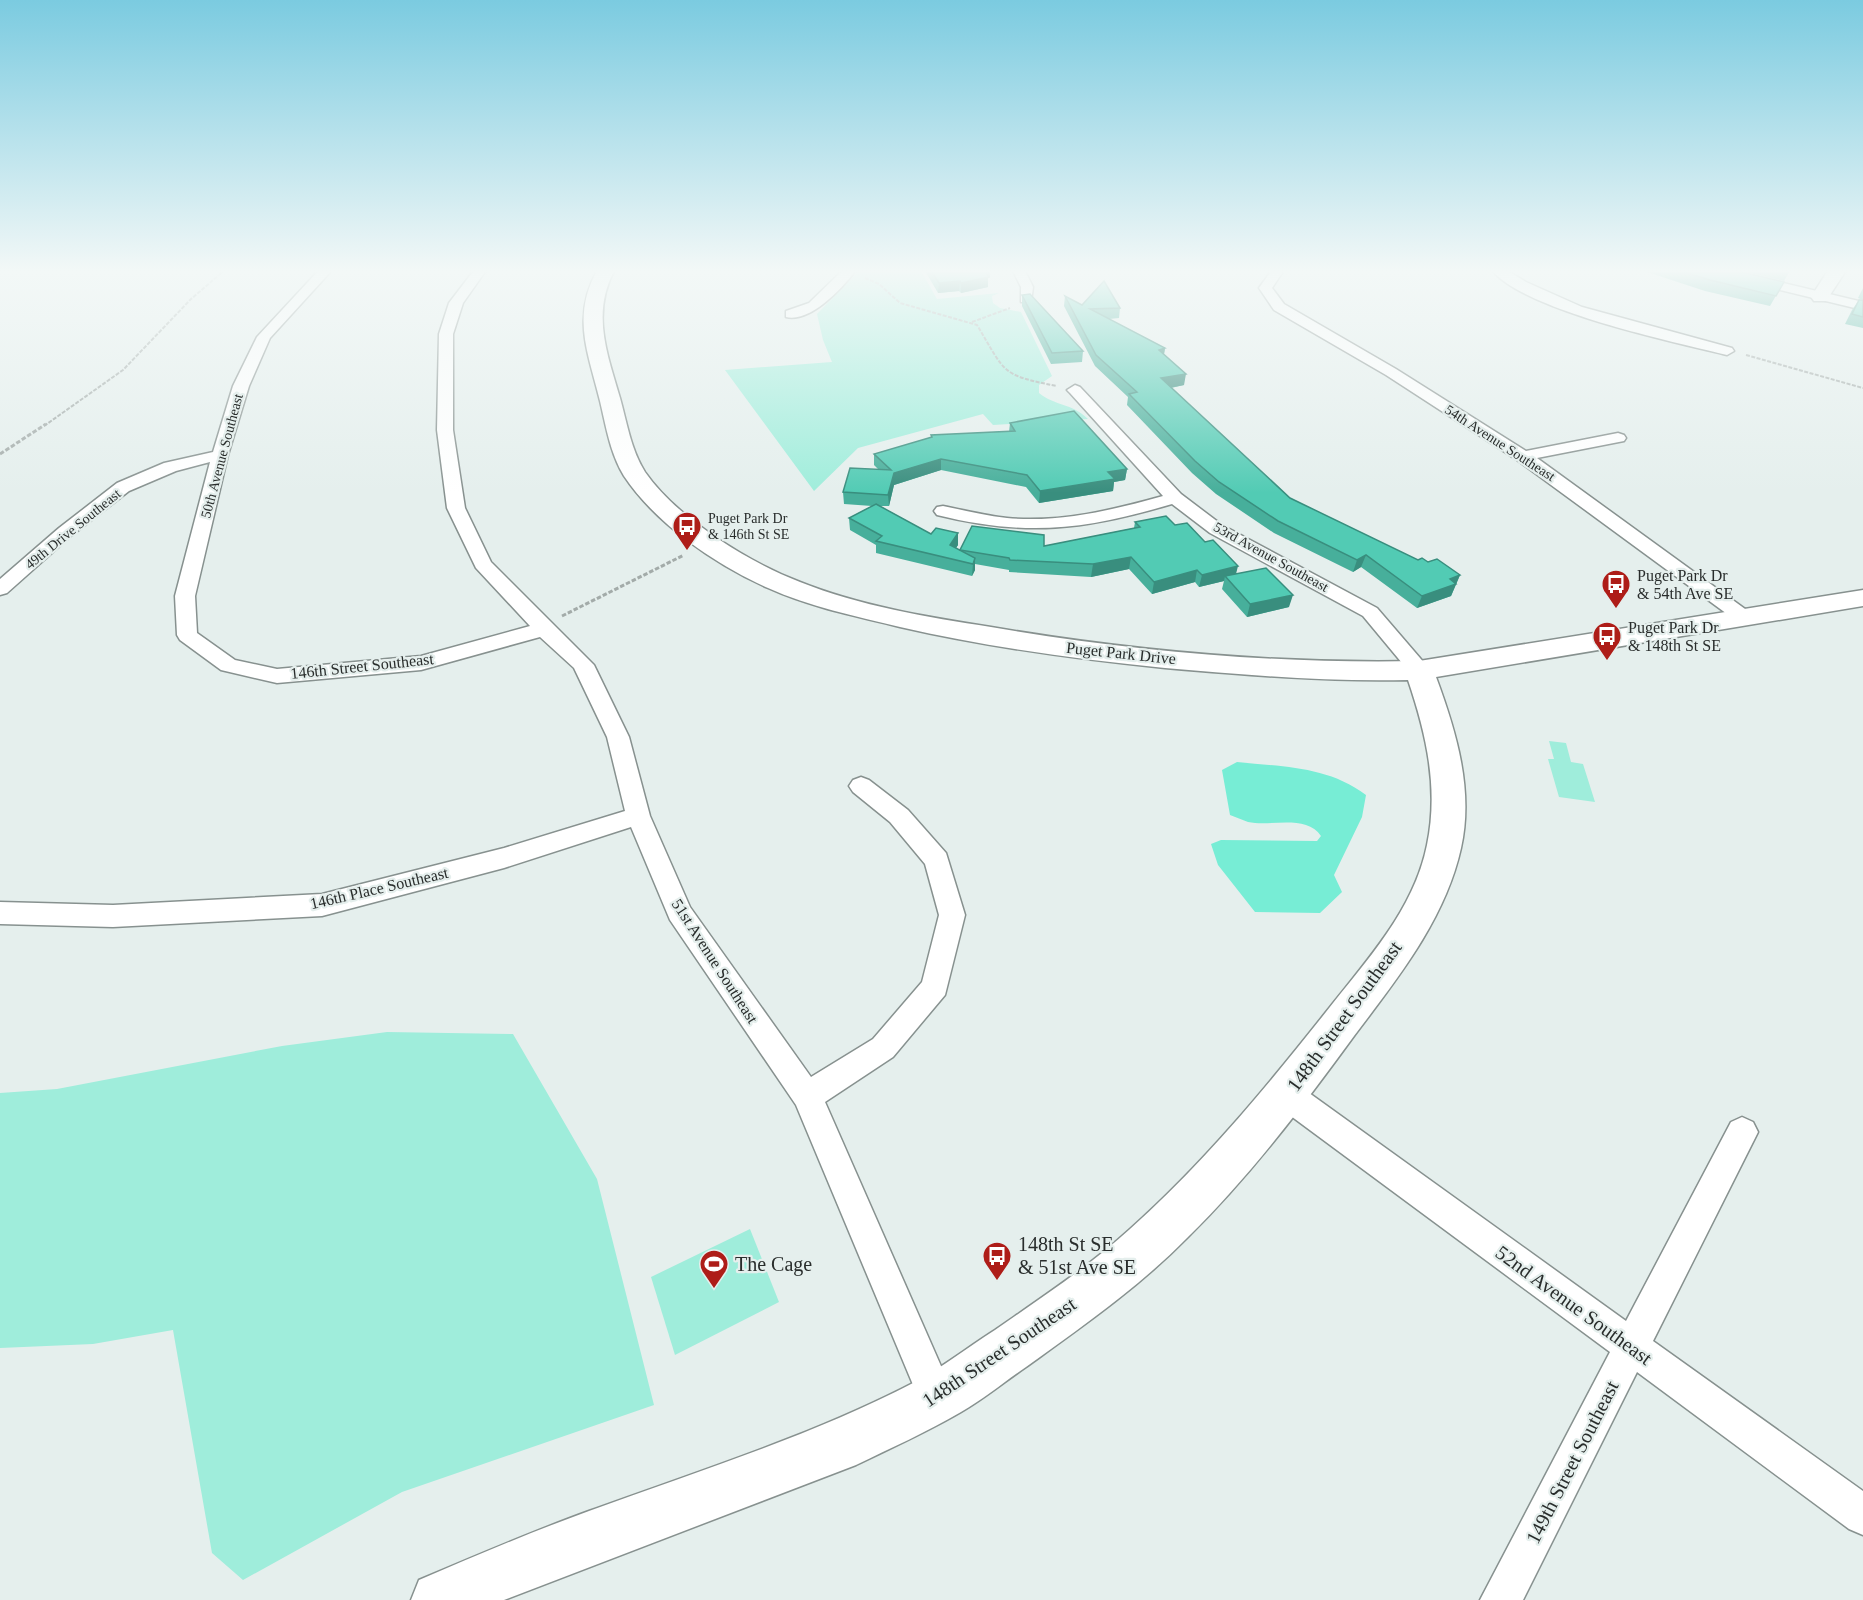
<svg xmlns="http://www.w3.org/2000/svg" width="1863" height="1600" font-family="'Times New Roman',serif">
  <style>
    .green { fill: #9feddb }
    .water { fill: #77edd5 }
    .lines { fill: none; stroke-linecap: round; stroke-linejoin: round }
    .street-casing { stroke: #87918f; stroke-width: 3 }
    .secondary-casing { stroke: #87918f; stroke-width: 3 }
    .path-far1 { stroke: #a3aba9; stroke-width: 2; stroke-dasharray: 4 1.5; stroke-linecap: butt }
    .path { stroke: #a3aba9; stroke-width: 3; stroke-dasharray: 4.5 2; stroke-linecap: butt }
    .street { fill: #fff; fill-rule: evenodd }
    .secondary { fill: #fff; fill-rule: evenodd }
    .wall { fill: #47af9b }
    .shaded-wall { fill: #398e7e }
    .building { fill: #52cbb4; stroke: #398e7e; stroke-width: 1.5 }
    .labels { text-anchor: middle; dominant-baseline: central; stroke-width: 4.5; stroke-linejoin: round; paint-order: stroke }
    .far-street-label { font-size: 14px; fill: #292d2c; stroke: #e5efed }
    .far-poi-label { font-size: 14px; fill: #292d2c; stroke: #e5efed; text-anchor: start }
    .poi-label { font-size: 16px; fill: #292d2c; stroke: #e5efed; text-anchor: start }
    .street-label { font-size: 16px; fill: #292d2c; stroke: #e5efed }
    .near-street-label { font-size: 20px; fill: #292d2c; stroke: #e5efed }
    .near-poi-label { font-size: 20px; fill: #292d2c; stroke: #e5efed; text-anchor: start }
  </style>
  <rect width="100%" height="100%" fill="#e5efed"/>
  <g class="green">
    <path d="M861 269H920L937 299 999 293 992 296 993 303 1000 308 1021 312 1052 376 1039 385V393C1057 407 1070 402 1088 419L993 425 983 414 858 448 814 491 725 370 832 362 823 340 817 314Z"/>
    <path d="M1549 741 1566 743 1571 762 1583 764 1595 802 1559 797 1548 759H1554Z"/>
    <path d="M387 1032 513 1034 597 1179 654 1405 402 1492 243 1580 212 1553 173 1330 93 1344 0 1348V1093L57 1089 282 1046Z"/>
    <path d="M750 1229 779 1302 675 1355 651 1277Z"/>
  </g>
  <path class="water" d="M1237 762C1284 767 1327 766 1366 795L1362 817 1334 875 1342 892 1320 913 1255 912 1218 865 1211 844 1221 840 1317 841 1321 836C1306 814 1271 827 1248 822 1242 820 1236 817 1230 815L1222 770Z"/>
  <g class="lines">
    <g class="street-casing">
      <g id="street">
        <path d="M320 269H333L270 338 249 386 228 455 195 596 197 633 235 660 277 669 421 656 530 626 476 568 447 508 437 430 439 334 449 303 475 269H487L463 303 453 334V430L465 508 491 562 594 665 629 737 650 816 690 907 811 1077 873 1039 922 982 939 915 925 864 890 822 853 792 849 786 853 780 861 777 869 780 908 810 946 853 965 915 945 995 893 1057 825 1102 955 1398 950 1411 937 1416 924 1411 796 1105 670 920 631 827 504 868 322 916 113 927 0 924V902L113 905 322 894 504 848 625 811 607 737 574 668 540 637 421 670 277 683 221 670 180 640 177 635 175 596 210 462 176 471 129 491 71 536 7 593 0 595V579L59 528 117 483 164 463 213 452 233 386 257 337Z"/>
        <path d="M844 269H857C843 287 811 323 786 317V311L809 303Z"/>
        <path d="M1012 269H1024L1033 287 1031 302H1021V287Z"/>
        <path d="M1276 269 1282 273 1272 288 1284 304 1396 369 1526 451 1618 433 1624 435 1626 438 1624 441 1537 458 1752 614 1755 618 1752 622H1738L1517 460 1386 375 1274 310 1259 288 1272 270Z"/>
        <path d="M1491 269H1505L1526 282 1582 307 1732 348 1734 351 1727 355C1674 342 1522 310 1491 269Z"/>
        <path d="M1703 269H1724L1863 302V310L1705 272Z"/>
        <path d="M1075 385 1080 387 1181 494 1222 525 1377 608 1426 665 1430 670 1426 675H1412L1363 616 1210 533 1172 504C1085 530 1026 537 937 515L934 511 937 507 943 506C964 510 986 516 1007 518 1060 523 1113 510 1163 496L1070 393 1067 390Z"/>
        <path d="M1287 1081 1298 1085 1626 1321 1731 1122 1742 1117 1753 1122 1758 1132 1753 1142 1653 1341 1863 1491V1535L1849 1529 1637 1372 1523 1600H1480L1610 1352 1276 1105 1272 1095 1276 1085Z"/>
      </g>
    </g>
    <g class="secondary-casing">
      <g id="secondary">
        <path d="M598 269H615C591 313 607 353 620 398 627 423 631 450 645 472 677 518 748 562 800 582 860 606 927 617 991 627 1132 651 1276 664 1419 661L1863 590V606L1436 677C1456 731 1474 790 1461 848 1445 920 1397 979 1354 1036 1303 1106 1250 1176 1188 1237 1139 1287 1083 1326 1026 1367 1004 1382 984 1399 961 1412 927 1432 891 1448 856 1465L504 1600H411L419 1580C475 1556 531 1532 589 1511 699 1471 811 1436 915 1382 943 1367 968 1347 995 1330 1041 1298 1088 1267 1130 1229 1203 1164 1265 1089 1326 1012 1366 961 1414 910 1427 845 1439 788 1426 733 1408 680 1327 682 1246 675 1165 668 1076 659 987 647 900 627 855 616 810 607 768 588 716 565 656 524 624 476 610 453 606 426 600 401 588 352 571 316 598 269Z"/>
        <path d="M1829 269H1847L1826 301H1814L1811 297Z"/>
      </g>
    </g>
    <g class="path-far1">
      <path d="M865 278 879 284 900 303 977 325C1006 373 1000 375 1057 386"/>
      <path d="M972 322 1010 308"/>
      <path d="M1746 355 1863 388"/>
      <path d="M44 426 123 370 191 299 226 269"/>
    </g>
    <g class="path">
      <path d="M0 454 46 424"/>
      <path d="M562 616 684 555"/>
    </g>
    <use href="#street" class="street"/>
    <use href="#secondary" class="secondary"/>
  </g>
  <g class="wall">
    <path d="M924 269H998V270L990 271V277H988V287L961 293 959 291 938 293Z"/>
    <path d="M1638 269H1729L1784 282 1770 306 1705 291Z"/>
    <path d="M1733 269H1791L1784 281Z"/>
    <path d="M1863 288V300L1858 298Z"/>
    <path d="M1022 295 1083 351 1082 362 1051 364 1022 306Z"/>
    <path d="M1065 296 1082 305 1120 308 1119 318 1109 319 1165 348 1164 355 1184 385 1171 388 1290 498 1418 560 1428 562 1460 575 1451 596 1417 608 1361 567 1353 572 1274 533 1216 494 1192 473 1127 405 1128 397 1095 366 1064 306Z"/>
    <path d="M1859 300H1863V328L1845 324 1852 310Z"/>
    <path d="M1010 423 1127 469 1125 480 1114 482 1113 491 1039 503 1026 487 941 470 894 485 889 506H880L931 534 958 545 956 548 960 550 1044 546 1134 528 1135 522 1175 525 1236 574 1289 607 1247 617 1222 589 1224 581 1199 587 1195 582 1152 594 1129 569 1091 577 1009 572V570L975 564V570L972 576 876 553V545L850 530 849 518 872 506 844 504 843 492 878 469 874 465V454L1009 432Z"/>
  </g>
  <g class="shaded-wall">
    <path d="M982 269H998V270L990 271V277H988V287L961 293V283Z"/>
    <path d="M960 281 959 291 938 293 939 283Z"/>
    <path d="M1165 348 1163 359 1159 350Z"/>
    <path d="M1186 374 1184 385 1159 390 1161 378Z"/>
    <path d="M941 459V470L894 485 889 506 888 495 894 473Z"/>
    <path d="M1127 469 1125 480 1114 482 1113 491 1039 503 1040 491 1108 472Z"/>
    <path d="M958 533V545L950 557V545Z"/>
    <path d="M1366 555 1361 567 1353 572 1357 560Z"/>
    <path d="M1131 557 1129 569 1091 577 1093 564Z"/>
    <path d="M975 558V570L972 576 973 564Z"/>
    <path d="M1238 566 1235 578 1225 576 1224 581 1199 587 1202 575Z"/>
    <path d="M1197 570 1195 582 1152 594 1154 582Z"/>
    <path d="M1460 575 1451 596 1417 608 1422 596 1450 579Z"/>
    <path d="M1293 595 1289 607 1247 617 1250 604Z"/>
  </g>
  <g class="building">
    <path d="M930 269H983L989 277 961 283 960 281 939 283Z"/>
    <path d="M1674 269H1729L1784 282 1776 296 1710 280Z"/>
    <path d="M1104 281 1120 308 1090 309 1165 348 1159 350 1186 374 1161 378 1290 498 1418 560 1422 558 1428 562 1437 559 1460 575 1450 579 1456 584 1422 596 1366 555 1357 560 1278 521 1219 482 1195 461 1129 394 1137 392 1096 355 1065 296 1082 305Z"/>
    <path d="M1030 294 1083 351 1052 353 1022 295Z"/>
    <path d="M1859 300H1863V317L1852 314Z"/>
    <path d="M1074 411 1127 469 1108 472 1115 479 1040 491 1027 475 941 459 894 473 888 495 843 492 850 468 891 470 874 454 932 437 931 435 1015 431 1010 423Z"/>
    <path d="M876 504 931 534 936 528 958 533 950 545 975 558 973 564 876 541 882 536 849 518Z"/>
    <path d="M1166 516 1175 525 1187 523 1205 542 1213 540 1238 566 1202 575 1197 570 1154 582 1131 557 1093 564 1010 560 1009 558 960 550 972 526 1044 535V546L1140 527 1135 522Z"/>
    <path d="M1266 568 1293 595 1250 604 1225 576Z"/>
  </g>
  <linearGradient id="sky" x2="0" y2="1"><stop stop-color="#7bcbe0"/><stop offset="0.55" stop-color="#f3f8f7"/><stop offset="1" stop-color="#f3f8f7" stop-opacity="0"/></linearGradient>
  <rect width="1863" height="493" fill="url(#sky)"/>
  <defs>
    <g id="bus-pin" transform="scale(1.5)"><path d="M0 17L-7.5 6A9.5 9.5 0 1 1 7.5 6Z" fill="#ae1d18" stroke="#e5efed"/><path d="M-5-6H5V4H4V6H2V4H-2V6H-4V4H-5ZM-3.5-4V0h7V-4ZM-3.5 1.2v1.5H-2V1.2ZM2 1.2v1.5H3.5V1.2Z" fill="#fff"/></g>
    <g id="stadium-pin" transform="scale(1.5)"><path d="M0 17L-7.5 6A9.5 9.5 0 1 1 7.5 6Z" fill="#ae1d18" stroke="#e5efed"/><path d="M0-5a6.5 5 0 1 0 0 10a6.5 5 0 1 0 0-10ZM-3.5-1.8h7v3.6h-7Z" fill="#fff"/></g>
  </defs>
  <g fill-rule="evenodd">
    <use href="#bus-pin" x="687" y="526"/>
    <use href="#bus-pin" x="1616" y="584"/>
    <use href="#bus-pin" x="1607" y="636"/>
    <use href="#bus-pin" x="997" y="1256"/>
    <use href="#stadium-pin" x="714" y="1264"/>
  </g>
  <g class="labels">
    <g class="far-street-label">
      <text transform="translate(1500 443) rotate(33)">54th Avenue Southeast</text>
      <text transform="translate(222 456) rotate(-75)">50th Avenue Southeast</text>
      <text transform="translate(73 529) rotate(-39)">49th Drive Southeast</text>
      <text transform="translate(1271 557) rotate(29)">53rd Avenue Southeast</text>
    </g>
    <g class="far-poi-label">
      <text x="708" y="518">Puget Park Dr<tspan x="708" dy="16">&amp; 146th St SE</tspan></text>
    </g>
    <g class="poi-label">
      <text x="1637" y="575">Puget Park Dr<tspan x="1637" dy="18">&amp; 54th Ave SE</tspan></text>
      <text x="1628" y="627">Puget Park Dr<tspan x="1628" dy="18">&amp; 148th St SE</tspan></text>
    </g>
    <g class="street-label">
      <text transform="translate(1121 653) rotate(6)">Puget Park Drive</text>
      <text transform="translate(362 666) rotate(-6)">146th Street Southeast</text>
      <text transform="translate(379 888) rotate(-13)">146th Place Southeast</text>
      <text transform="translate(715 961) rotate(57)">51st Avenue Southeast</text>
    </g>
    <g class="near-street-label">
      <text transform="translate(1344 1016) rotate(-54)">148th Street Southeast</text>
      <text transform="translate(1574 1305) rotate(36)">52nd Avenue Southeast</text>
      <text transform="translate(999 1352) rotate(-34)">148th Street Southeast</text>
      <text transform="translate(1572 1462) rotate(-63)">149th Street Southeast</text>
    </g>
    <g class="near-poi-label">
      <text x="1018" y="1244">148th St SE<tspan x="1018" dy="23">&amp; 51st Ave SE</tspan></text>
      <text x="735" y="1264">The Cage</text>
    </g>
  </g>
</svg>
